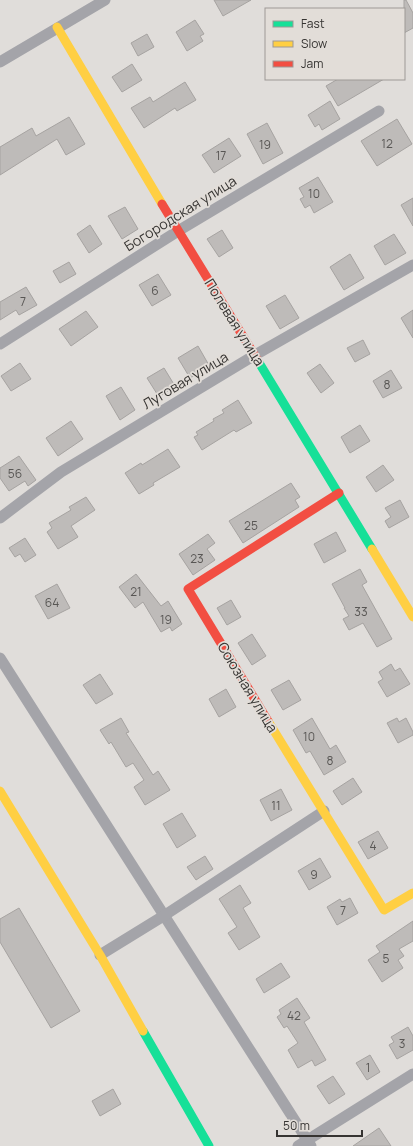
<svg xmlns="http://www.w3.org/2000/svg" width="413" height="1146" font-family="Manrope,sans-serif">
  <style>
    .building { fill: #bebbb9; stroke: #a6a3a1 }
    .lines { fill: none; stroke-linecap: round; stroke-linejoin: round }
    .street { stroke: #a4a4a9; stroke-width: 11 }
    .fast { stroke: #16e098; stroke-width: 9 }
    .slow { stroke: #ffcf43; stroke-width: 9 }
    .jam { stroke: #f24e42; stroke-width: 9 }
    .labels { text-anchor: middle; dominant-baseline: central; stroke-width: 3.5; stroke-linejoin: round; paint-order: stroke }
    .number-label { font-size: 12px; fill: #585654 }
    .street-label { font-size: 14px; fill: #363432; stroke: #e2ddd8 }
  </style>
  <rect width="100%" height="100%" fill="#e0ddda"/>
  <g class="building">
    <path d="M214 0H251L223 16Z"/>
    <path d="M404 0H406L413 13V28L404 33Z"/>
    <path d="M195 20 204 34 200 36 203 41 187 51 176 32Z"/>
    <path d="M147 34 154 47 138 56 131 43Z"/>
    <path d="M132 64 142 80 122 92 112 77Z"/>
    <path d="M338 79H384L338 106 326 86Z"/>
    <path d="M185 82 196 100 177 111 175 108 144 128 131 108 150 97 153 102Z"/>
    <path d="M330 101 340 119 322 130 319 124 315 127 308 115Z"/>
    <path d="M69 117 85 144 66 155 57 139 0 175V147L32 128 36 136Z"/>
    <path d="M397 119 412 144 377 166 361 141Z"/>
    <path d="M267 123 283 153 263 164 247 134Z"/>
    <path d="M229 138 241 156 214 173 202 155Z"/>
    <path d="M318 177 333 202 314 213 310 205 305 208 300 199 304 197 299 188Z"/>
    <path d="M413 198V226L401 205Z"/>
    <path d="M125 207 138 229 122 239 108 216Z"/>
    <path d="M90 225 102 244 89 253 77 234Z"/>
    <path d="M222 230 233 248 219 257 207 239Z"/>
    <path d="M394 234 406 253 385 265 374 246Z"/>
    <path d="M350 254 364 278 344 290 330 267Z"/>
    <path d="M69 262 76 274 60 283 53 271Z"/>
    <path d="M158 274 171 295 152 306 139 285Z"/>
    <path d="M26 287 37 305 19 315 16 310 0 320V302Z"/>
    <path d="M285 295 299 318 280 329 266 306Z"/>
    <path d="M413 310V338L401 318Z"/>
    <path d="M86 311 98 327 71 346 59 329Z"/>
    <path d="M363 340 370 354 355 362 347 348Z"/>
    <path d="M198 346 210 367 190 378 178 358Z"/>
    <path d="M20 363 31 379 11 391 1 376Z"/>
    <path d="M320 364 334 383 321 393 307 373Z"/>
    <path d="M164 368 175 386 159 397 147 378Z"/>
    <path d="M391 370 402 388 383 398 373 381Z"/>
    <path d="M121 387 135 410 120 420 106 396Z"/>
    <path d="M238 400 252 423 236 432 234 430 202 450 194 437 198 435 196 432 214 421 213 419 224 413 222 410Z"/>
    <path d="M71 421 83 439 58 456 46 438Z"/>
    <path d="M360 425 370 441 350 453 341 437Z"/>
    <path d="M168 449 180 467 153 483 154 485 139 494 125 473 141 463 142 465Z"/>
    <path d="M19 456 36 480 28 486 25 481 9 491 0 478V468Z"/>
    <path d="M383 465 394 480 376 492 366 477Z"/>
    <path d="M291 483 300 497 295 500 299 507 243 543 229 521Z"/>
    <path d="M86 497 95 510 71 526 78 537 58 549 47 532 52 528 49 523 71 510 69 507Z"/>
    <path d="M400 500 409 517 389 528 385 521 391 517 385 508Z"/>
    <path d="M336 532 346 551 324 563 314 544Z"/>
    <path d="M208 534 215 543 207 549 215 560 193 575 179 554Z"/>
    <path d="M25 538 36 555 25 562 20 554 15 557 9 548Z"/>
    <path d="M360 569 367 582 362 585 392 639 377 647 363 623 349 630 343 619 349 616 344 608H345L332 584Z"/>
    <path d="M136 574 161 606 168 601 182 624 172 631 170 627 161 632 143 602 135 608 119 587Z"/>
    <path d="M57 584 70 608 48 619 35 596Z"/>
    <path d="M231 600 241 617 227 625 217 608Z"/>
    <path d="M252 634 266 656 252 665 238 643Z"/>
    <path d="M391 664 395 671 400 668 410 684 387 697 378 682 383 679 379 672Z"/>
    <path d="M100 674 113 694 96 704 83 685Z"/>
    <path d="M289 680 301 700 283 710 271 690Z"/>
    <path d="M226 689 236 707 219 717 209 699Z"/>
    <path d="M121 718 129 732 126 733 153 775 158 771 170 790 145 805 134 787 144 780 133 763 126 767 111 742 109 744 100 730Z"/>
    <path d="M312 718 330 749 336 745 346 762 324 775 310 751 306 753 293 730Z"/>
    <path d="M397 718 399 722 406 718 413 732V735L398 743 387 723Z"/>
    <path d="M353 778 362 792 342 805 333 791Z"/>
    <path d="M281 789 292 810 271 821 260 800Z"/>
    <path d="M182 813 196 836 177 848 163 824Z"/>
    <path d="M378 831 388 848 368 859 358 842Z"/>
    <path d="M205 856 213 869 196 880 187 867Z"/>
    <path d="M320 858 331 877 309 890 298 871Z"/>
    <path d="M240 885 251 903 243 908 260 937 239 950 228 933 237 927 219 899Z"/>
    <path d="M350 898 358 913 337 925 327 907 340 899 342 902Z"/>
    <path d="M19 908 80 1011 51 1028 0 942V919Z"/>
    <path d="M413 921V941L399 949 404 956 398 960 403 968 382 982 368 960 380 952 376 946Z"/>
    <path d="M281 963 290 977 264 993 256 979Z"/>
    <path d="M297 998 310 1018 304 1022 326 1060 315 1066 312 1060 298 1068 288 1050 298 1043 287 1026 284 1028 277 1017 281 1014 279 1010Z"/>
    <path d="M408 1027 413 1036V1050L397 1059 389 1045 394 1042 391 1037Z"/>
    <path d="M370 1055 380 1072 367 1080 356 1063Z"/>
    <path d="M333 1076 345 1094 329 1104 317 1086Z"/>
    <path d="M113 1089 121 1104 100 1116 92 1101Z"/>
    <path d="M379 1128 391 1146H353Z"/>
  </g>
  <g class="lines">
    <g class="street">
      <path d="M0 62 105 0"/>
      <path d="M0 344 178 231 379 111"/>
      <path d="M0 518 61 472 255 355 413 265"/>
      <path d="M0 658 311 1146"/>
      <path d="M100 955 165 915 324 811"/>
      <path d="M298 1146 413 1074"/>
    </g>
    <g class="fast">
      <path d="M258 361 372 549"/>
      <path d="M143 1031 209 1146"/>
    </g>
    <g class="slow">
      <path d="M57 27 162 204"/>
      <path d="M372 549 413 617"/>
      <path d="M268 721 384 910 413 893"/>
      <path d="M0 791 100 955 143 1031"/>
    </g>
    <g class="jam">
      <path d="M162 204 258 361"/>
      <path d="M268 721 188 589 339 493"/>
    </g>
  </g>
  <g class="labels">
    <g class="number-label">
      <text x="387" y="143">12</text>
      <text x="265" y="144">19</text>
      <text x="221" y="155">17</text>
      <text x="314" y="193">10</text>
      <text x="155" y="290">6</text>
      <text x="23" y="301">7</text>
      <text x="387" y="384">8</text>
      <text x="15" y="473">56</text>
      <text x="251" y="525">25</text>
      <text x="197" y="558">23</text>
      <text x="136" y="591">21</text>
      <text x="52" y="602">64</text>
      <text x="361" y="611">33</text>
      <text x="166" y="619">19</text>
      <text x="309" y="736">10</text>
      <text x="330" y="760">8</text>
      <text x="276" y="805">11</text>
      <text x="373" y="845">4</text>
      <text x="314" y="874">9</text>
      <text x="343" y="910">7</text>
      <text x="386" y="958">5</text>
      <text x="294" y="1015">42</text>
      <text x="402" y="1043">3</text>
      <text x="368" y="1067">1</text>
    </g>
    <g class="street-label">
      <text transform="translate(180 213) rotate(-32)">Богородская улица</text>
      <text transform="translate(235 322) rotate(58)">Полевая улица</text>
      <text transform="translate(185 380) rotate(-31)">Луговая улица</text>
      <text transform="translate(248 687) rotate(59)">Союзная улица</text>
    </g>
  </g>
  <rect x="265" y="8" width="140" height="72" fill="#e2ddd8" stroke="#9d9996"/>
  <rect x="273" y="21" width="20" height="6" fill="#16e098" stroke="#9d9996"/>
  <text x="301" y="28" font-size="12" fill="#363432">Fast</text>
  <rect x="273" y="41" width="20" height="6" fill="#ffcf43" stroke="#9d9996"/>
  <text x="301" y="48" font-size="12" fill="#363432">Slow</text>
  <rect x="273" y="61" width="20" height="6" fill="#f24e42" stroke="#9d9996"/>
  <text x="301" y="68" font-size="12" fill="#363432">Jam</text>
  <path d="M277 1130v6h85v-6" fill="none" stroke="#363432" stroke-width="2"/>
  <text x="283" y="1130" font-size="12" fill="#363432" stroke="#e2ddd8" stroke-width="3" paint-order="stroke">50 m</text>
</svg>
